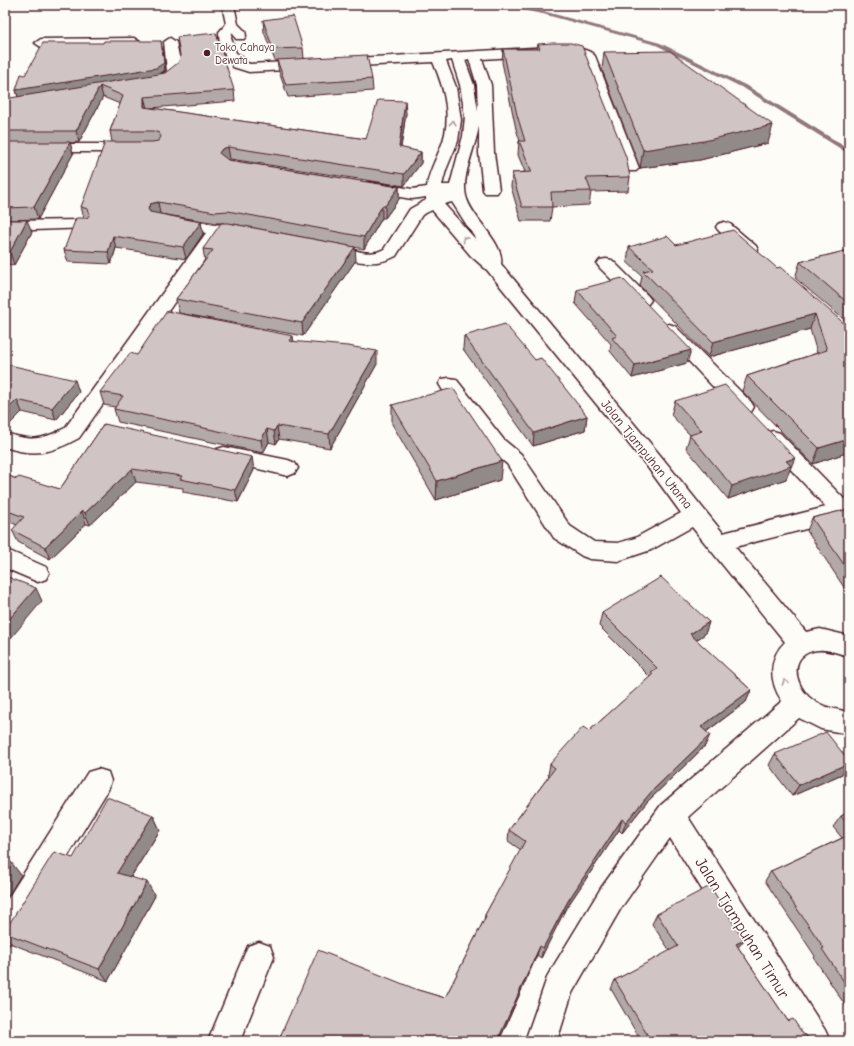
<svg xmlns="http://www.w3.org/2000/svg" width="854" height="1046" font-family="'Comic Neue',sans-serif">
  <style>
    .lines { fill: none; stroke-linecap: round; stroke-linejoin: round }
    .stream { fill: #91777b; fill-rule: evenodd }
    .minor-casing { stroke: #4a1f2b; stroke-width: 3 }
    .minor { fill: #fdfcf7; fill-rule: evenodd }
    .wall { fill: #b3a9a9; stroke: #4a1f2b }
    .shaded-wall { fill: #928a89; stroke: #4a1f2b }
    .building { fill: #d0c5c4; stroke: #4a1f2b }
    .oneway { stroke: #ac999b }
    .poi-dot { fill: #4a1f2b; stroke: #fdfcf7; stroke-width: 1.5 }
    .labels { text-anchor: middle; dominant-baseline: central; stroke-width: 3.5; stroke-linejoin: round; paint-order: stroke }
    .far-poi-label { font-size: 11px; fill: #4a1f2b; stroke: #fdfcf7; text-anchor: start }
    .street-label { font-size: 13px; fill: #4a1f2b; stroke: #fdfcf7 }
    .near-street-label { font-size: 16px; fill: #4a1f2b; stroke: #fdfcf7 }
  </style>
  <rect width="100%" height="100%" fill="#fdfcf7"/>
  <filter id="ink" filterUnits="userSpaceOnUse"><feTurbulence type="fractalNoise" baseFrequency=".025" numOctaves="2"/><feDisplacementMap in="SourceGraphic" scale="8" xChannelSelector="R" yChannelSelector="G"/><feConvolveMatrix kernelMatrix="1 2 1 2 8 2 1 2 1" color-interpolation-filters="sRGB"/></filter>
  <g filter="url(#ink)">
    <g class="lines">
      <path class="stream" d="M495 5H506L543 11 660 43 749 87 849 149V154L745 89 656 45 543 14Z"/>
      <g class="minor-casing">
        <g id="minor">
          <path d="M222 5H234L238 24 245 31 246 36 244 39H236L232 32 231 38 236 53 242 56 244 62 250 64 567 46C575 48 590 49 595 56L639 168 636 171H626L623 168 582 58 567 54 482 59 491 85 494 153 499 190 497 193H485L483 190 479 153V126C476 146 461 177 466 196 471 218 505 243 501 264L660 455 723 533 826 507 766 443 763 438 766 433 773 431 780 433 849 504V518L735 547 806 632 820 629 849 636V656C840 654 828 649 819 650 790 652 792 681 809 697 820 707 835 709 849 712V734L821 729 799 718 688 817 825 1030 830 1041H796L670 838 621 908 572 993 557 1041H525L548 975 601 888 661 805 782 701C769 682 768 658 785 642L692 527 651 550 618 561 590 559 582 556 554 538 507 464 490 450 442 389 439 384 442 379 449 378 456 379 504 440 521 454 570 526 594 542 618 543 635 538 681 513 646 465 487 270 471 256 432 210 422 215 396 256C373 269 345 259 321 253L319 249 321 245C342 240 363 261 384 249L410 209 426 200V197L412 199 370 192 364 190 362 187 364 184 370 182 412 189 427 187C428 173 435 162 440 149 453 120 445 90 433 62L249 72 233 67C225 55 219 48 219 32L226 24ZM469 59 477 85 478 112 474 85 465 60ZM452 60 460 85 465 116 463 136 450 185H442L446 170 458 141 461 120 456 87 446 61ZM452 202 477 241 444 204Z"/>
          <path d="M134 38 140 42 139 45 41 47 35 43 41 39Z"/>
          <path d="M170 38 176 42 181 66 180 73C173 82 158 88 147 85L145 82 147 79 158 77 167 71 164 42Z"/>
          <path d="M5 144H134L139 145 141 148 139 151 134 152H5Z"/>
          <path d="M172 217 215 225C226 222 239 226 250 229L252 232 250 235 244 237 223 233 79 438C52 453 35 457 5 447V433C31 441 40 441 65 428L206 233 166 225 164 222 166 219Z"/>
          <path d="M84 220 90 222 92 225 90 228 5 231V221Z"/>
          <path d="M724 222 730 224 756 246 758 250 756 254C741 257 729 240 718 230L716 227 718 224Z"/>
          <path d="M606 259 612 260 648 296 651 300 648 304 642 305 636 304 600 268 597 264 600 260Z"/>
          <path d="M669 324 675 326 751 402 754 407 751 412 744 414 737 412 663 334 660 330 663 326Z"/>
          <path d="M224 447 288 460 295 463 298 468 295 473 288 476 217 459 214 454 217 449Z"/>
          <path d="M5 549 46 567 49 573 46 579 38 582 5 568Z"/>
          <path d="M98 769 108 772 111 781 108 790 16 941 5 945V903L88 772Z"/>
          <path d="M259 942 270 946 274 957 240 1041H208L248 946Z"/>
        </g>
      </g>
      <use href="#minor" class="minor"/>
    </g>
    <g class="wall">
      <path d="M263 20 303 48 304 58 372 79 373 91 288 97 279 72 277 61H275L264 32Z"/>
      <path d="M538 44 630 177 628 191 591 192 589 205 552 207 550 221H521L511 187 512 173 525 172 518 155 519 141H520L516 129 502 62 503 49H537Z"/>
      <path d="M163 48 165 70 160 74 234 90 235 101 150 108 366 139 406 113 401 148 421 152V163L404 186 230 159 228 160 399 187V199L385 218H382L364 249 228 223 356 260 303 336 179 313 176 299 205 261 203 249 224 223H217L160 214 201 222 203 234 186 259 116 248 111 264 68 262 64 250 84 218 81 207 112 142 110 131 120 104 103 97 79 142 70 143 73 154 38 219 5 220V100H9L18 97 16 90 25 75Z"/>
      <path d="M604 52 768 143 700 160 640 168 602 70Z"/>
      <path d="M5 220 32 232 14 265 5 264Z"/>
      <path d="M676 245 777 268 847 326 849 452 813 464 742 391 747 376 817 353 810 329 709 357 640 286 642 276 627 262 629 247Z"/>
      <path d="M849 250V324L795 278 800 262Z"/>
      <path d="M577 290 687 363 632 378 610 351 611 344 575 303Z"/>
      <path d="M464 336 535 360 587 416 585 430 533 446 463 349Z"/>
      <path d="M294 342 377 364 330 448 279 439 276 444 269 442 263 453 118 422 114 409 115 407 104 405 100 392 137 355Z"/>
      <path d="M5 364 79 392 56 420 22 412 5 429Z"/>
      <path d="M675 401 789 471 786 479 728 499 686 448 690 435 671 415Z"/>
      <path d="M392 405 500 480 436 500 392 424Z"/>
      <path d="M104 424 254 470 238 502 183 492V488L136 482 90 525 86 524 50 559 18 542 12 530 17 525 5 520V474L16 479 60 489Z"/>
      <path d="M849 509V595L807 531 812 518Z"/>
      <path d="M602 613 709 622 705 634 696 640 751 690 746 702 706 732 705 746 647 802 622 833 619 830 565 910 541 958 537 955 499 1041H280L279 1039 418 990 445 998 484 920 485 915 521 850 508 841 509 830 549 776 548 775 550 764 589 731 650 677 599 626Z"/>
      <path d="M775 754 849 761V764L842 774 792 796 769 765Z"/>
      <path d="M849 812V1011L814 958 815 956 765 881 771 871 842 838 833 827 841 816Z"/>
      <path d="M153 815 160 830 131 877 155 896 108 981 12 944 5 936V930L73 858Z"/>
      <path d="M657 914 738 947 788 1021 810 1041H641L611 989 615 980 670 951 652 924Z"/>
    </g>
    <g class="shaded-wall">
      <path d="M161 41 165 70 157 76 18 97 16 90Z"/>
      <path d="M100 86 103 97 79 142 76 131Z"/>
      <path d="M144 97 147 108 144 107Z"/>
      <path d="M405 101 406 113 399 159V147Z"/>
      <path d="M773 125 768 143 700 160 640 168 643 150Z"/>
      <path d="M70 142 73 154 38 219 34 207Z"/>
      <path d="M228 147 230 159 224 161 219 153 222 149Z"/>
      <path d="M421 152V163L404 186V174Z"/>
      <path d="M399 187V199L385 218V206Z"/>
      <path d="M158 202 160 214 153 216 148 209 150 204Z"/>
      <path d="M382 206V218L364 249V237Z"/>
      <path d="M27 220 32 232 14 265 10 252Z"/>
      <path d="M201 222 203 234 186 259 183 247Z"/>
      <path d="M113 236 116 248 111 264 108 252Z"/>
      <path d="M355 247 356 260 303 336 302 323Z"/>
      <path d="M815 314 810 329 709 357 713 342Z"/>
      <path d="M293 336 295 349 289 341Z"/>
      <path d="M691 350 687 363 632 378 635 365Z"/>
      <path d="M377 351V364L330 448 329 434Z"/>
      <path d="M75 380 79 392 56 420 52 408Z"/>
      <path d="M17 400 22 412 5 429V412Z"/>
      <path d="M587 416 585 430 533 446 534 433Z"/>
      <path d="M277 426 279 439 276 444 274 431Z"/>
      <path d="M267 429 269 442 263 453 261 440Z"/>
      <path d="M849 439V452L813 464 819 448Z"/>
      <path d="M252 457 254 470 238 502 235 490Z"/>
      <path d="M795 458 786 479 728 499 732 486 786 461Z"/>
      <path d="M502 461 500 480 436 500 437 481Z"/>
      <path d="M132 469 136 482 90 525 85 513Z"/>
      <path d="M82 511 86 524 50 559 45 547Z"/>
      <path d="M36 588 42 601 5 645V624Z"/>
      <path d="M709 622 705 634 686 647 690 634Z"/>
      <path d="M751 690 746 702 696 739 701 727Z"/>
      <path d="M710 735 705 746 647 802 622 833 626 822 652 791Z"/>
      <path d="M849 763V764L842 774 792 796 799 785Z"/>
      <path d="M153 815 160 830 125 886 117 873Z"/>
      <path d="M622 819 619 830 565 910 541 958 543 948 568 901Z"/>
      <path d="M11 862 21 875 5 901V871Z"/>
      <path d="M147 882 155 896 108 981 99 969Z"/>
      <path d="M744 940 737 949 736 944Z"/>
      <path d="M540 946 537 955 499 1041H498L500 1035Z"/>
    </g>
    <g class="building">
      <path d="M293 16 303 48 273 49 263 20Z"/>
      <path d="M216 33 234 90 144 97V107L366 139 378 100 405 101 399 147 421 152 404 174 228 147 222 149 219 153 228 160 399 187 385 206H382L364 237 228 211 215 212 158 202 150 204 148 209 150 212 201 222 183 247 113 236 108 252 64 250 76 218H87L90 214 88 209 81 207 105 142H152L158 141 161 137 159 133 153 131H110L123 96 100 86 76 131H5V100H9L10 98 165 73 179 62 180 55 177 37Z"/>
      <path d="M104 41H161L164 63 156 68 16 90 21 74 25 75 43 43H103Z"/>
      <path d="M553 43H571L582 46 626 157 630 177 586 178 591 191 551 192 552 207H522L512 173 532 172 519 141H525L517 115 503 49H540L538 44Z"/>
      <path d="M670 51 773 125 704 141 643 150 604 52Z"/>
      <path d="M367 55 372 79 286 85 277 60Z"/>
      <path d="M5 142H70L34 207 5 208Z"/>
      <path d="M5 220H27L10 252H5Z"/>
      <path d="M221 223H228L355 247 302 323 176 299 213 250 203 249Z"/>
      <path d="M733 230 777 268 780 267 847 326H849V439L819 448 747 376 827 350 815 314 713 342 643 271 653 269 629 247 667 236 676 245Z"/>
      <path d="M849 250V304L800 262Z"/>
      <path d="M622 278 691 350 635 365 612 338 617 336 577 290Z"/>
      <path d="M167 311 293 336 289 341 348 346 377 351 329 434 277 426 274 431 267 429 261 440 114 409 123 396 100 392 130 353 137 355Z"/>
      <path d="M505 324 535 360 541 358 587 416 534 433 464 336Z"/>
      <path d="M5 364 75 380 52 408 17 400 5 412Z"/>
      <path d="M725 385 795 458 786 461 791 466 732 486 690 435 702 431 675 401Z"/>
      <path d="M453 388 502 461 437 481 392 405Z"/>
      <path d="M104 424 252 457 235 490 180 479 182 476 132 469 85 513 82 511 45 547 12 530 24 517 5 510V474L16 479 19 477 60 489Z"/>
      <path d="M849 509V572L812 518Z"/>
      <path d="M5 576 36 588 5 624Z"/>
      <path d="M661 577 709 622 690 634 751 690 701 727 710 735 652 791 626 822 622 819 568 901 543 948 540 946 500 1035 498 1041H283L279 1039 318 950 418 990 445 998 486 916 485 915 525 841 509 830 555 768 550 764 583 727 589 731 653 674 651 672 657 668 602 613Z"/>
      <path d="M826 732 849 761V763L799 785 775 754Z"/>
      <path d="M107 797 153 815 117 873 147 882 99 969 5 933V930L6 929 54 852 73 858Z"/>
      <path d="M849 812V827L841 816Z"/>
      <path d="M849 835V989L822 949 824 948 771 871Z"/>
      <path d="M5 860 11 862 5 871Z"/>
      <path d="M710 886 744 940 736 944 788 1021 793 1019 803 1034 806 1035 810 1041H651L615 980 678 946 657 914Z"/>
    </g>
    <defs><path id="oneway-chevron" d="M-2-3.5L2.5 0L-2 3.5" fill="none" stroke-width="1.6" stroke-linecap="round" stroke-linejoin="round"/></defs>
    <g class="oneway">
      <use href="#oneway-chevron" transform="translate(453 123) rotate(-84)"/>
      <use href="#oneway-chevron" transform="translate(465 239) rotate(-131)"/>
      <use href="#oneway-chevron" transform="translate(785 682) rotate(-108)"/>
    </g>
  </g>
  <circle class="poi-dot" cx="207" cy="53" r="4"/>
  <g class="labels">
    <g class="far-poi-label">
      <text x="215" y="47">Toko Cahaya<tspan x="215" dy="13">Dewata</tspan></text>
    </g>
    <g class="street-label">
      <text transform="translate(647 454) rotate(51)">Jalan Tjampuhan Utama</text>
    </g>
    <g class="near-street-label">
      <text transform="translate(742 928) rotate(58)">Jalan Tjampuhan Timur</text>
    </g>
  </g>
  <rect width="854" height="1046" fill="none" stroke="#fdfcf7" stroke-width="20"/>
  <rect x="10" y="10" width="834" height="1026" fill="none" stroke="#4a1f2b" stroke-width="1.5" filter="url(#ink)"/>
</svg>
